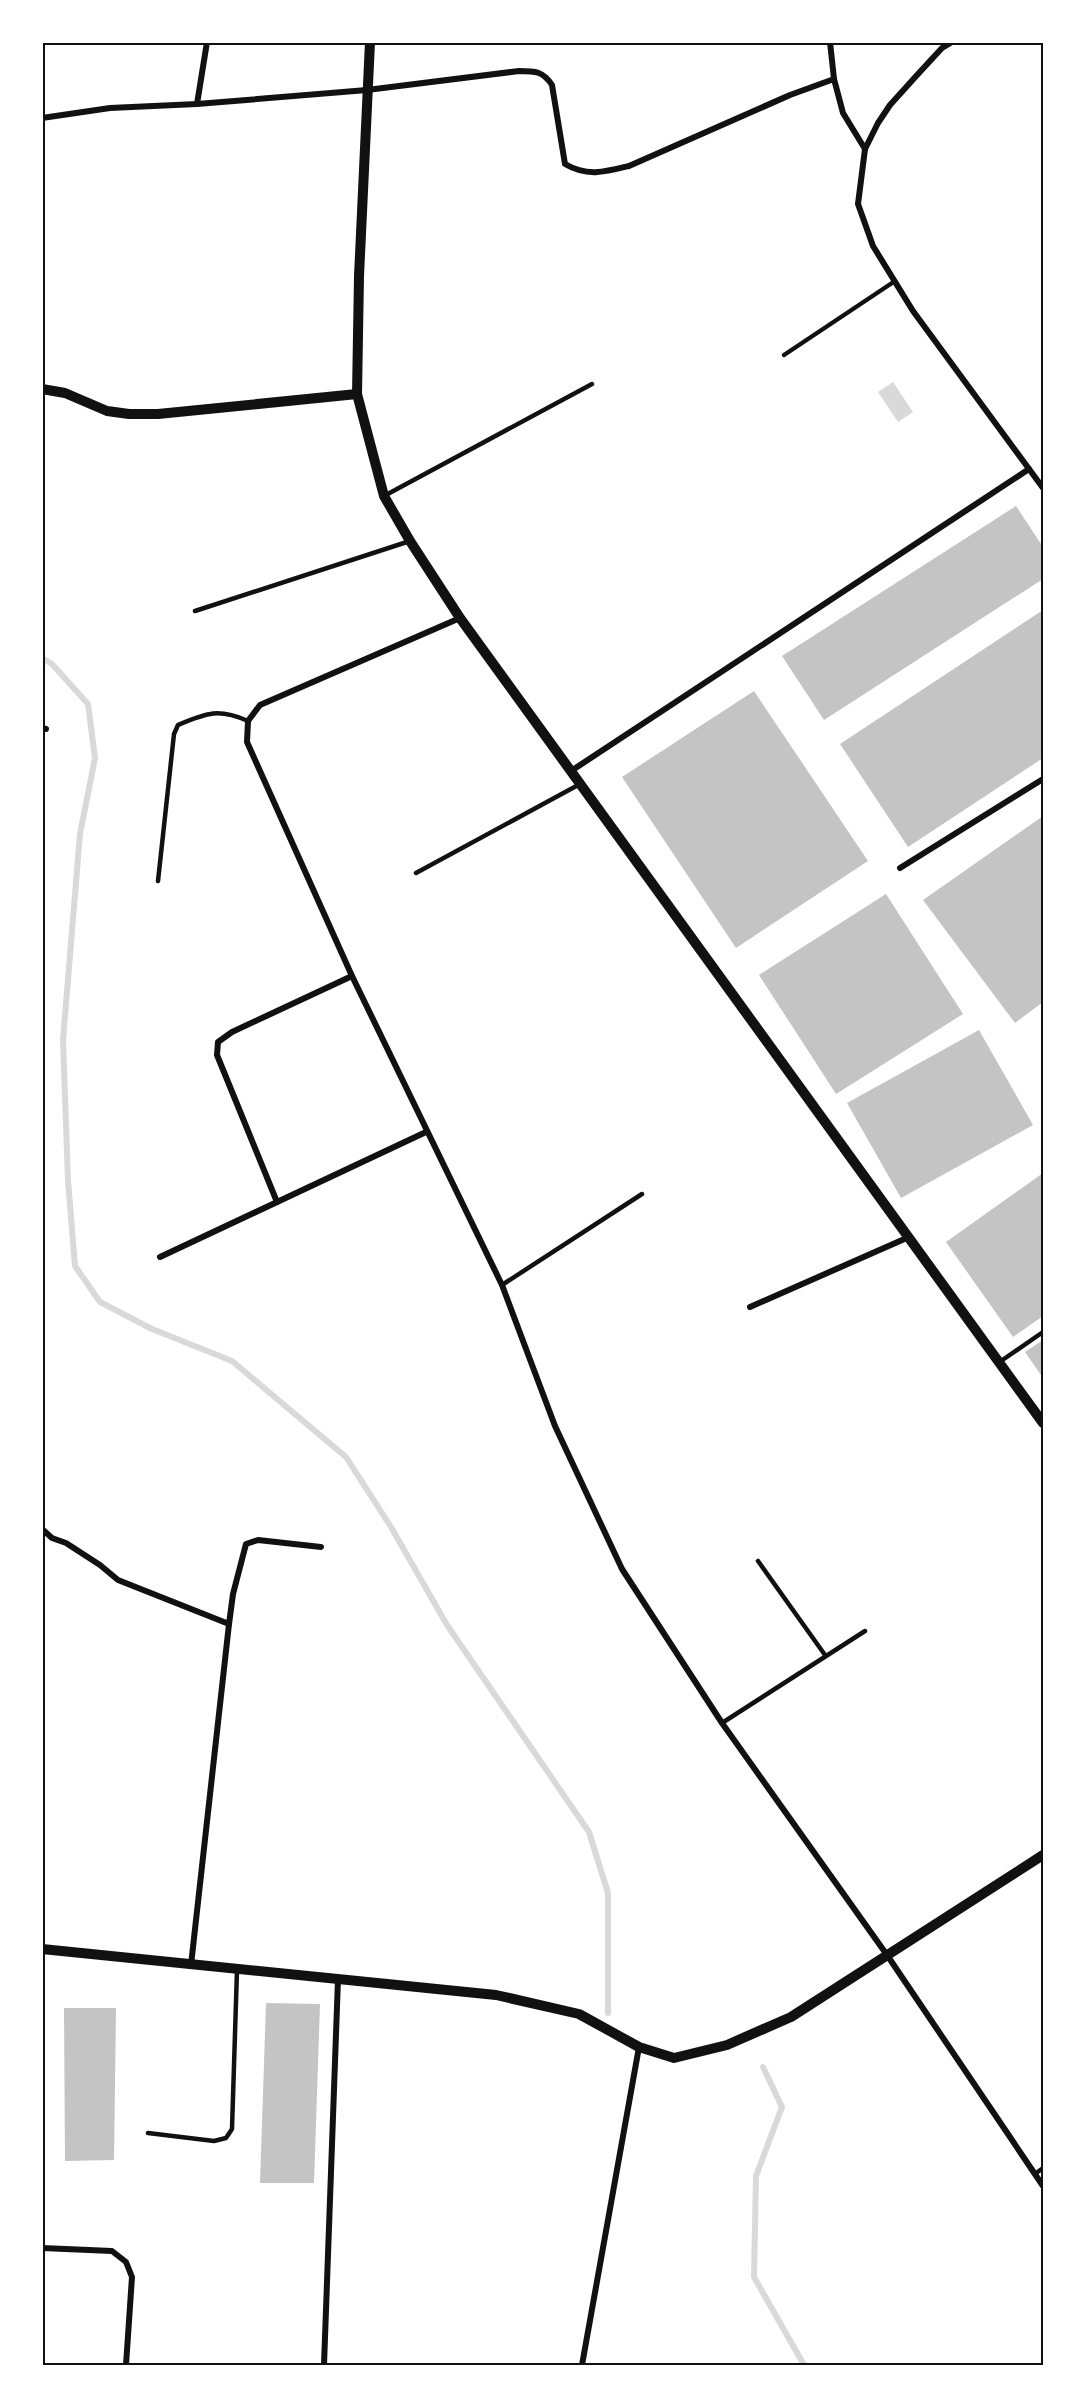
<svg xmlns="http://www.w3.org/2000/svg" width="1085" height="2407" font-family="Montserrat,sans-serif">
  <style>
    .water { fill: #d9d9d9 }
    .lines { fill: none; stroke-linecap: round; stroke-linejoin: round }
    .stream { stroke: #d9d9d9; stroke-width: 6 }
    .building { fill: #c4c4c4 }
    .service { stroke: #111; stroke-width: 4.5 }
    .minor { stroke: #111; stroke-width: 6 }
    .tertiary { stroke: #111; stroke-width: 10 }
    .neatline { fill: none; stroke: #111; stroke-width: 2 }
  </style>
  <rect width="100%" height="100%" fill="#fff"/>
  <path class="water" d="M893 382 913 412 898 422 878 392Z"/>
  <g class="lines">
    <g class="stream">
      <path d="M42 658 52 664 88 704 95 758 80 834 63 1040 68 1180 75 1266 100 1302 152 1329 232 1361 346 1457 391 1527 447 1625 589 1832 608 1893V2013"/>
      <path d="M763 2067 782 2107 756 2176 754 2277 804 2365"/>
    </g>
  </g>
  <g class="building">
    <path d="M1016 506 1043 547V579L824 720 782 656Z"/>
    <path d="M1043 610V758L908 847 840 744Z"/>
    <path d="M754 691 868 861 736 948 622 777Z"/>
    <path d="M1043 816V1002L1015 1023 923 900Z"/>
    <path d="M886 894 963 1014 836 1094 759 975Z"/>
    <path d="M979 1030 1033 1125 901 1198 847 1103Z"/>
    <path d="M1043 1173V1316L1013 1337 946 1242Z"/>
    <path d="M1043 1340V1378L1025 1352Z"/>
    <path d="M266 2003 320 2004 314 2183H260Z"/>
    <path d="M64 2008H116L114 2160 65 2161Z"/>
  </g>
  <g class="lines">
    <g class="service">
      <path d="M784 355 895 281"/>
      <path d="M384 496 592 384"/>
      <path d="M195 611 410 541"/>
      <path d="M416 873 580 784"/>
      <path d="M158 881 174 734 178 725C207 713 218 708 248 721"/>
      <path d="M502 1285 642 1194"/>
      <path d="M1001 1361 1043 1332"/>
      <path d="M758 1561 825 1655"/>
      <path d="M722 1723 865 1631"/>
      <path d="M148 2133 214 2141 226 2138 232 2129 237 1970"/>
      <path d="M1035 2174 1043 2168"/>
    </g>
    <g class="minor">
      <path d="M830 42 834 79 843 113 865 149"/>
      <path d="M952 42 942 48 918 74 890 105 878 123 865 149 858 204 873 246 913 311 1043 488"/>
      <path d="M197 104 207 42"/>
      <path d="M42 118 110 108 197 104 367 90 519 71C535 71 543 71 552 85L565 164C587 177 605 172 629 166L790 95 834 79"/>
      <path d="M460 618 260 705 248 721 247 742 352 976 502 1285 555 1426 622 1569 722 1723 887 1955 1043 2186"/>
      <path d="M42 728 46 729"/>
      <path d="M571 771 1029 469"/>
      <path d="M900 868 1043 779"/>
      <path d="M277 1202 217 1055 218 1042 232 1032 352 976"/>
      <path d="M160 1257 426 1132"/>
      <path d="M750 1307 909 1237"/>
      <path d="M42 1529 52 1538 66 1543 100 1565 118 1580 229 1624 191 1965"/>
      <path d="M229 1624 233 1594 246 1544 258 1540 321 1547"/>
      <path d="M42 2248 112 2251 126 2262 132 2277 126 2365"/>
      <path d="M324 2365 338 1979"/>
      <path d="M582 2365 639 2047"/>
    </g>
    <g class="tertiary">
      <path d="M370 42 359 276 357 394 384 496 410 541 460 618 1043 1423"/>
      <path d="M42 389 65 393 107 411 129 414H158L357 394"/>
      <path d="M42 1949 496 1995 579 2014 639 2047 674 2058 727 2045 791 2017 1043 1855"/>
    </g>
  </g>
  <rect width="1085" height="2407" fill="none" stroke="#ffffff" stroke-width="87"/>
  <rect x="44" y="44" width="998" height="2320" class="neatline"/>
</svg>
